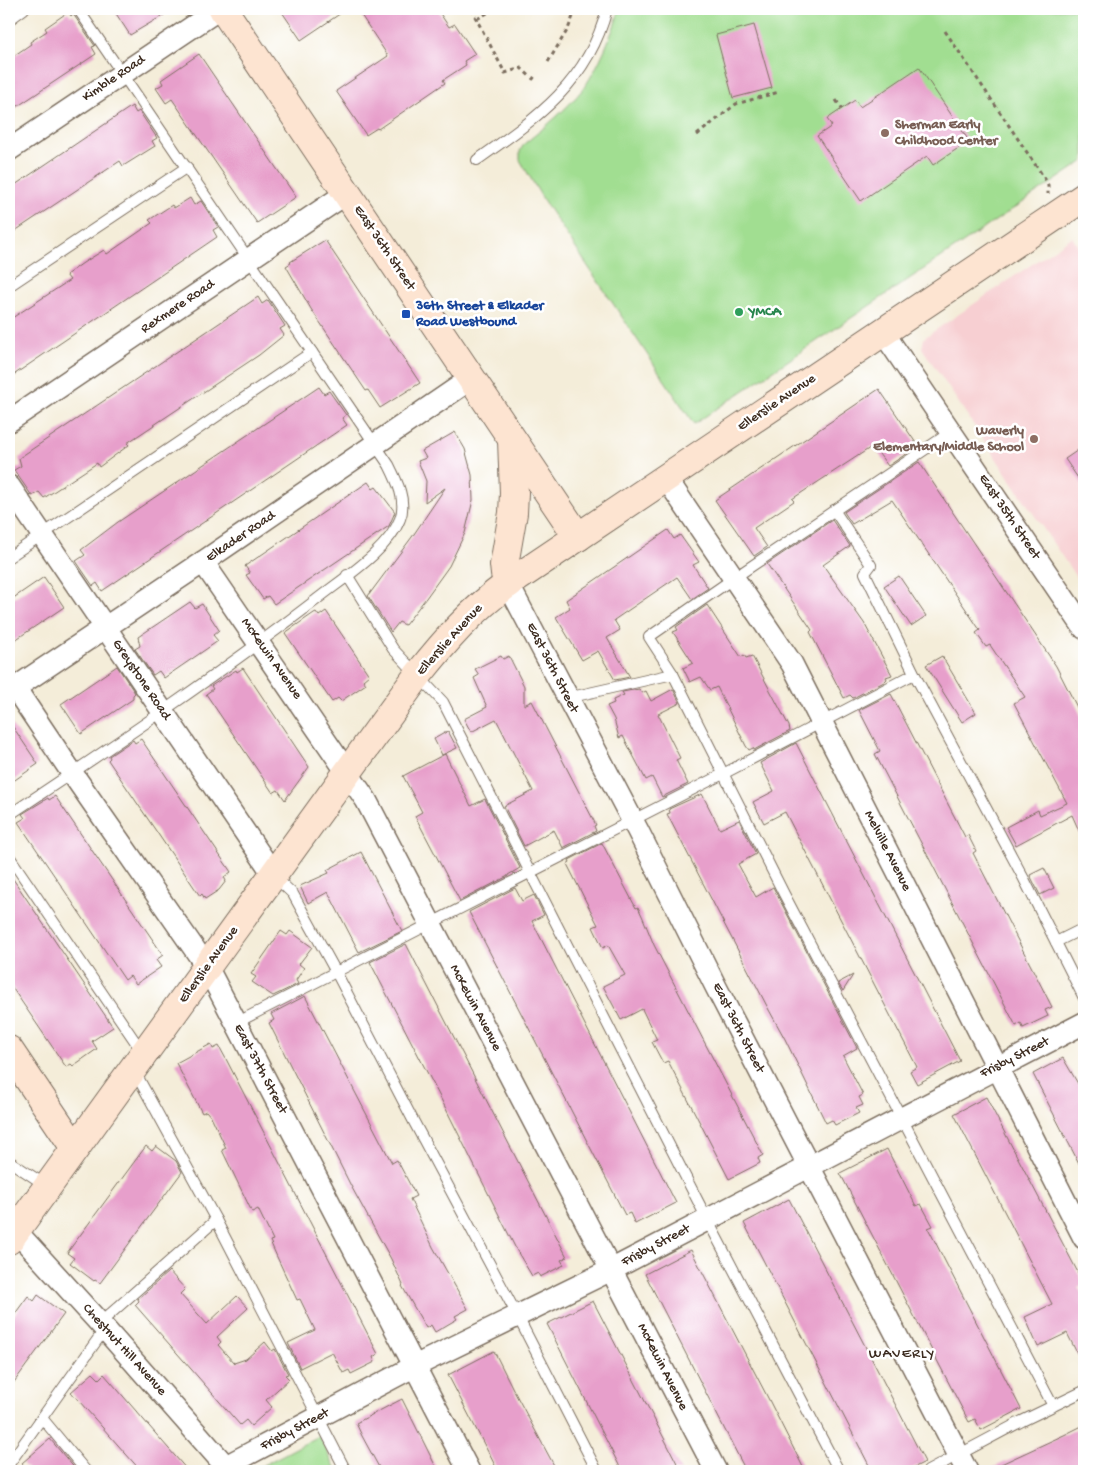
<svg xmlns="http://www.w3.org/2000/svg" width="1093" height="1480" font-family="'Gochi Hand',sans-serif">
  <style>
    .built { fill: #f7cfd2 }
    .green { fill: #a1de91; stroke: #6e8458 }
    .building { fill: #e79fcb }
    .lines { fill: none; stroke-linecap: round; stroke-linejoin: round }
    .lane-casing { stroke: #7c6e5f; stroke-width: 12 }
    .street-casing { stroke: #7c6e5f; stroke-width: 24 }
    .secondary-casing { stroke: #7c6e5f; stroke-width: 30 }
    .path { stroke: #7c6e5f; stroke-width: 3; stroke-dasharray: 4 4; stroke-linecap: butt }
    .lane { stroke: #fff; stroke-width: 10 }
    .street { stroke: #fff; stroke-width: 21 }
    .secondary { stroke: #fde4d1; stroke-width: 28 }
    .education-dot { fill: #8d6e63; stroke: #fff; stroke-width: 2 }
    .leisure-dot { fill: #2e9e5b; stroke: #fff; stroke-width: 2 }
    .transit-dot { fill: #1a4fb4; stroke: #fff; stroke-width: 2 }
    .labels { text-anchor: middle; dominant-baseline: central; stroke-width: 5; stroke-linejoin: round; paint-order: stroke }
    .street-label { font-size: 14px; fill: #3b2a1e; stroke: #fff }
    .education-label { font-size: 14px; font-weight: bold; fill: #785e54; stroke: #fff; text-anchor: start }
    .transit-label { font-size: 14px; font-weight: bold; fill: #164399; stroke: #fff; text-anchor: start }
    .leisure-label { font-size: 14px; font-weight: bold; fill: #27864d; stroke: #fff; text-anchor: start }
    .neighbourhood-label { font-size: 15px; letter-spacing: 1px; fill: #3b2a1e; stroke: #fff }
  </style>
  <rect width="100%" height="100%" fill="#fff"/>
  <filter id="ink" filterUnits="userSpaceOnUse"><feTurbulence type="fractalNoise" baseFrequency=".02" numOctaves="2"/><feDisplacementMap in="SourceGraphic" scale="10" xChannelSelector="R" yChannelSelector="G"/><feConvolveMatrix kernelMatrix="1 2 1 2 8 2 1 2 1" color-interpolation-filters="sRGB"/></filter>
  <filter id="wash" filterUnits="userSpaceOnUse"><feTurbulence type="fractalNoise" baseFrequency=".0096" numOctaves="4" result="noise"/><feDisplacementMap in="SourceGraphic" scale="20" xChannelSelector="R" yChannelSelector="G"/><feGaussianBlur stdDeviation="1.12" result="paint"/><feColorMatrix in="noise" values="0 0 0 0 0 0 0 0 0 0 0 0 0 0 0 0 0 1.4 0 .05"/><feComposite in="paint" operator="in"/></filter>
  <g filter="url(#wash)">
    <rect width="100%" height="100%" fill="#f4edd9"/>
    <path class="built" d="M1072 237 1084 256V589L922 348 924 338Z"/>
    <g class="green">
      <path d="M620 9H1084V161L694 424 544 201 520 160V151L524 144C545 127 566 110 583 89 600 65 611 36 620 9Z"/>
      <path d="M319 1436 337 1471H252Z"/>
    </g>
    <g id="blocks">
      <g class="building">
        <path d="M113 9H174L130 35Z"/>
        <path d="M280 9H347L301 40Z"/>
        <path d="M357 9H437L449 27 455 24 475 54 464 61 466 65 443 80 445 83 378 129 377 128 366 135 336 91 388 56Z"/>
        <path d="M68 12 71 16 73 14 95 46 92 47 96 54 9 112V59L31 44 30 42 47 31 45 28Z"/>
        <path d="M754 25 772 88 733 98 716 35Z"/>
        <path d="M199 54 296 197 257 223 172 99 166 103 156 88 163 84 161 80Z"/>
        <path d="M919 67 969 141 933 165 927 156 861 201 817 136 832 126 827 119 855 100 860 107Z"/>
        <path d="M132 106 136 113 139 111 157 138 152 141 155 146 123 166 120 161 9 235V189Z"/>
        <path d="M190 198 194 205 201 201 218 227 213 230 217 237 9 378V320L70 280 66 275 83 263 104 250 107 254 152 223 149 220 172 205 174 208Z"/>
        <path d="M325 240 420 383 380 408 368 390 366 391 311 309 286 266 291 263 290 262Z"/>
        <path d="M258 297 262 304 268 300 285 326 280 329 284 335 259 355 127 443 129 445 99 467 97 463 44 498 39 492 32 496 14 470 21 466 19 458Z"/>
        <path d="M319 387 324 394 329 391 346 415 342 418 347 425 102 591 97 583 93 586 76 561 85 555 81 550 118 522Z"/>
        <path d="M879 389 918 446 888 466 873 446 792 499 794 501 754 528 767 547 754 556 715 500Z"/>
        <path d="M455 432 465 449 472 475 473 500 465 533 449 566 426 598 405 625 399 622 391 632 368 596 412 537 445 488 425 502 426 481 418 461 426 458 422 451Z"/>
        <path d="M1084 446V487L1065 459Z"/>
        <path d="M919 462 1056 666 1084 721V842L1072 815 1016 845 1006 827 1038 810 1040 815 1067 803 1014 703 1025 697 990 645 986 647 976 633 980 630 892 500 852 524 844 512Z"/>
        <path d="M368 482 373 489 376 487 395 512 389 526 274 604 268 596 263 599 246 575 250 573 245 566Z"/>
        <path d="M832 520 850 546 823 565 864 623 892 675 886 677 887 679 884 682 853 698 850 695 844 698 810 632 812 630 767 564Z"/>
        <path d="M668 530 674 539 680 535 699 562 693 565 708 588 692 599 677 577 614 620 620 630 607 638 630 677 615 680 598 651 582 660 556 617 570 608 566 600Z"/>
        <path d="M899 576 926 616 911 626 884 586Z"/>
        <path d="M44 577 64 607 9 644V601Z"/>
        <path d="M190 602 195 608 202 604 219 630 213 635 218 641 164 678 159 671 153 675 135 649 140 646 138 637Z"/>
        <path d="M707 605 741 657 744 655 746 658 752 656 789 726 790 731 754 750 753 748 749 750 746 746 717 687 710 690 701 677 690 682 683 668 693 663 673 632 678 630 676 627Z"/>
        <path d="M326 611 369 675 363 680 366 684 341 701 338 698 332 702 285 633 314 613 316 612 319 616Z"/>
        <path d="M501 656 503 659 509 656 524 686V705L532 701 596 825 594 826 596 831 563 848 554 830 524 846 504 806 533 791 496 719 471 732 464 719 487 707 474 678 479 675 475 669Z"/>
        <path d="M942 656 976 713 962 722 926 665Z"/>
        <path d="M117 666 135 693 133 695V699L81 734 61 704Z"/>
        <path d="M243 668 309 767 285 800 278 790 273 793 206 694 213 689 211 686 236 670 237 672Z"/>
        <path d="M639 689 642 693 646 691 651 701 673 689 680 703 658 714 680 758 676 760 688 784 662 797 652 777 646 780 623 736 619 738 614 719 607 706 614 703 613 700 624 695 622 692Z"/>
        <path d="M891 694 965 837 968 835 976 851 973 853 1052 1007 1045 1010 1048 1016 1023 1028 1021 1023 1016 1026 875 754 880 751 859 710Z"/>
        <path d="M9 721 38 764 9 784Z"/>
        <path d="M448 731 457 748 442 755 434 739Z"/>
        <path d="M141 739 231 872 224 877 226 881 219 890 205 899 202 894 200 896 108 760 110 758 109 756 133 740 135 743Z"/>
        <path d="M796 743 960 1061 917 1084 910 1071 917 1067 785 812 764 823 753 802 774 791 760 763Z"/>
        <path d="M445 754 471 806 485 799 520 868 508 875V876L460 901 415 816 422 812 403 776Z"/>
        <path d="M702 794 720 829 739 820 756 854 738 864 756 897 773 887 857 1048 843 1056 863 1095 859 1097 863 1105 856 1108 859 1113 835 1125 832 1120 826 1123 785 1039 769 1010 667 814 670 813 669 809Z"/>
        <path d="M55 796 163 955 156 960 161 967 136 984 130 976 125 980 18 822 25 818 22 814 48 798 49 800Z"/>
        <path d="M602 843 636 908 638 907 643 918 654 945 763 1155 758 1158 760 1163 729 1179 668 1061 663 1063 652 1042 657 1040 642 1009 621 1020 603 986 625 975 608 945 603 948 593 927 598 925 567 864 570 862 569 860Z"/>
        <path d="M361 852 402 931 359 952 328 892 308 903 300 886 329 873 327 870Z"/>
        <path d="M1044 868 1054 888 1040 895 1030 875Z"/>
        <path d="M9 873 113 1027 92 1041 97 1049 73 1066 71 1064 66 1067 9 983Z"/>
        <path d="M515 888 522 901 534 895 544 915 532 921 676 1203 635 1224 630 1213 625 1215 469 912Z"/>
        <path d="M281 931 287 935 290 931 312 947 299 964 304 968 296 980 298 984 273 996 252 982 256 977 251 974Z"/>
        <path d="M406 944 567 1257 561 1260 564 1265 540 1277 538 1273 532 1276 517 1251 442 1101 370 962Z"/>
        <path d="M853 975 843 991 838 983Z"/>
        <path d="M305 996 392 1163 397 1160 416 1196 410 1199 433 1247 468 1309 455 1316 457 1319 435 1332 431 1325 426 1328 402 1286 403 1285 391 1259 351 1186 269 1023 274 1020 271 1014Z"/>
        <path d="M211 1044 213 1049 219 1046 226 1059 378 1354 373 1357 375 1362 351 1374 349 1370 343 1373 332 1352 300 1368 288 1343 315 1330 300 1299 297 1300 277 1257 270 1241 273 1240 258 1209 252 1212 222 1150 226 1148 212 1118 206 1111 202 1113 176 1063Z"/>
        <path d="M1063 1058 1084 1094V1173L1033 1074Z"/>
        <path d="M986 1097 1084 1284 1078 1287 1084 1297V1367L1067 1333 1038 1347 1025 1317 1052 1304 954 1114Z"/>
        <path d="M146 1146 152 1151 156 1146 176 1161 182 1172 100 1283 95 1280 94 1281 70 1263 74 1258 67 1253Z"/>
        <path d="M887 1149 916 1206 921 1204 933 1226 928 1228 1021 1409 981 1430 975 1419 969 1422 840 1173Z"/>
        <path d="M789 1199 925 1462 907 1471H872L744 1223Z"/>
        <path d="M691 1250 768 1398 805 1471H746L645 1274Z"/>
        <path d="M169 1271 185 1289 180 1294 207 1324 237 1296 248 1308 217 1337 221 1342 218 1345 234 1363 246 1359 265 1342 272 1351 275 1349 288 1374 285 1375 289 1379 266 1400 272 1407 251 1426 246 1420 240 1425 135 1305 139 1301 138 1299Z"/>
        <path d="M38 1295 64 1314 9 1389V1322L28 1296 34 1301Z"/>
        <path d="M593 1301 651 1413 681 1471H622L547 1324Z"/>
        <path d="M494 1351 514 1391 557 1471H498L448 1375Z"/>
        <path d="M93 1373 99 1379 104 1374 188 1471H141L71 1392Z"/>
        <path d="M402 1399 438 1471H381L362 1436 356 1423Z"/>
        <path d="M1084 1425V1471H986L1064 1435Z"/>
        <path d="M50 1439 77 1471H29L22 1463Z"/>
      </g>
    </g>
  </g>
  <g filter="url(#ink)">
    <use href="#blocks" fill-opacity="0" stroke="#7c6e5f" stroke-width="1"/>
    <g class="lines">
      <g class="lane-casing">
        <g id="lane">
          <path d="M9 20 24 9"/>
          <path d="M477 160C537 118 588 83 607 9"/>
          <path d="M9 286 187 167"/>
          <path d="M834 510 871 565 865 573 918 681 1024 879 1084 998"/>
          <path d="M9 557 312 352"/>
          <path d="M347 575 393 649 443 702 707 1219 839 1471"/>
          <path d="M673 674 649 637 734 578 951 432"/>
          <path d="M567 698 673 674 784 894 1053 1406"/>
          <path d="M9 815C113 746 217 676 316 600 342 579 388 551 400 519 407 501 397 481 389 465L78 9"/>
          <path d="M9 856 143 1053"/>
          <path d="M274 876 293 894 336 972 414 1122 517 1315 597 1471"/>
          <path d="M1056 942 1084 928"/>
          <path d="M236 1023 723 774 914 674"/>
          <path d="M135 1072 216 1220 346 1471"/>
          <path d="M9 1161 47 1186"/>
          <path d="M100 1323 216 1220"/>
          <path d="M42 1418 86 1471"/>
          <path d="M9 1464 105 1329"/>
          <path d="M928 1471 1022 1421 1084 1391"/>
        </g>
      </g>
      <g class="street-casing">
        <g id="street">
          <path d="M9 150 219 9"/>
          <path d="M883 332 1084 628"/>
          <path d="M9 421 347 193"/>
          <path d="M666 478 792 664 1084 1238"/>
          <path d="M9 486 274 875"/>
          <path d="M203 562 366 800 716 1471"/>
          <path d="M508 584 638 831 716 987 967 1471"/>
          <path d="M15 688 72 773 207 967 469 1471"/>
          <path d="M9 692 203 562 472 378"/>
          <path d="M15 1230 105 1329 230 1471"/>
          <path d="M226 1466 415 1366 611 1270 1084 1023"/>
        </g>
      </g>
      <g class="secondary-casing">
        <g id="secondary">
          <path d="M223 9 578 537"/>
          <path d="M508 584 505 574 504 565 513 513 514 493 512 440"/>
          <path d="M9 1050 75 1148"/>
          <path d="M9 1240 418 675C445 641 472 610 508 584L1084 197"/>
        </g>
      </g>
      <g class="path">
        <path d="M471 9 505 73 521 68 533 79 535 76"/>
        <path d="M477 19 494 9"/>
        <path d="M945 31 1045 179 1048 185V194"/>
        <path d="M548 62 568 29 576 9"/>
        <path d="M836 100 842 109"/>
        <path d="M697 135 736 104 779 92"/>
      </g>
      <use href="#lane" class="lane"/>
      <use href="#street" class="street"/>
      <use href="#secondary" class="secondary"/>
    </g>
  </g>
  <g class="education-dot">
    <circle cx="885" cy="133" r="5"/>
    <circle cx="1034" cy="439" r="5"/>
  </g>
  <circle class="leisure-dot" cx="739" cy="312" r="5"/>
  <rect class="transit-dot" x="401" y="309" width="10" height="10" rx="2.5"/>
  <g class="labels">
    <g class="street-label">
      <text transform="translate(114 79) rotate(-34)">Kimble Road</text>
      <text transform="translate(384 248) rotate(56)">East 36th Street</text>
      <text transform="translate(178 307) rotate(-34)">Rexmere Road</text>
      <text transform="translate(777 403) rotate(-34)">Ellerslie Avenue</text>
      <text transform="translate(1009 517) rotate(56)">East 35th Street</text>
      <text transform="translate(241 537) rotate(-34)">Elkader Road</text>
      <text transform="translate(450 640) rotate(-48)">Ellerslie Avenue</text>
      <text transform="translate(271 659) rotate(55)">McKewin Avenue</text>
      <text transform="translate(552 668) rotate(63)">East 36th Street</text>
      <text transform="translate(141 680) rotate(56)">Greystone Road</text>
      <text transform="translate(887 851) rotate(63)">Melville Avenue</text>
      <text transform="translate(209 965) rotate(-54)">Ellerslie Avenue</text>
      <text transform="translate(475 1008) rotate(62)">McKewin Avenue</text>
      <text transform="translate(738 1028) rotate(63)">East 36th Street</text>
      <text transform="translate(1015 1058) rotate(-27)">Frisby Street</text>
      <text transform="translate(260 1069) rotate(62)">East 37th Street</text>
      <text transform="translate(656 1246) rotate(-28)">Frisby Street</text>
      <text transform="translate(124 1350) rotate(48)">Chestnut Hill Avenue</text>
      <text transform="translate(662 1367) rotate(63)">McKewin Avenue</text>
      <text transform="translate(295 1430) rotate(-28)">Frisby Street</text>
    </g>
    <g class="education-label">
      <text x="895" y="125">Sherman Early<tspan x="895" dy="16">Childhood Center</tspan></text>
      <text x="1024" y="431" text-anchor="end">Waverly<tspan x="1024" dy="16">Elementary/Middle School</tspan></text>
    </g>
    <g class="transit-label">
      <text x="416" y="306">36th Street &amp; Elkader<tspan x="416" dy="16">Road Westbound</tspan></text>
    </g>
    <g class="leisure-label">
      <text x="749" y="312">YMCA</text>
    </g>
    <g class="neighbourhood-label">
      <text x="902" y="1354">WAVERLY</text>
    </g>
  </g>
  <rect width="1093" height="1480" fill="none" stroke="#fff" stroke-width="30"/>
</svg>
